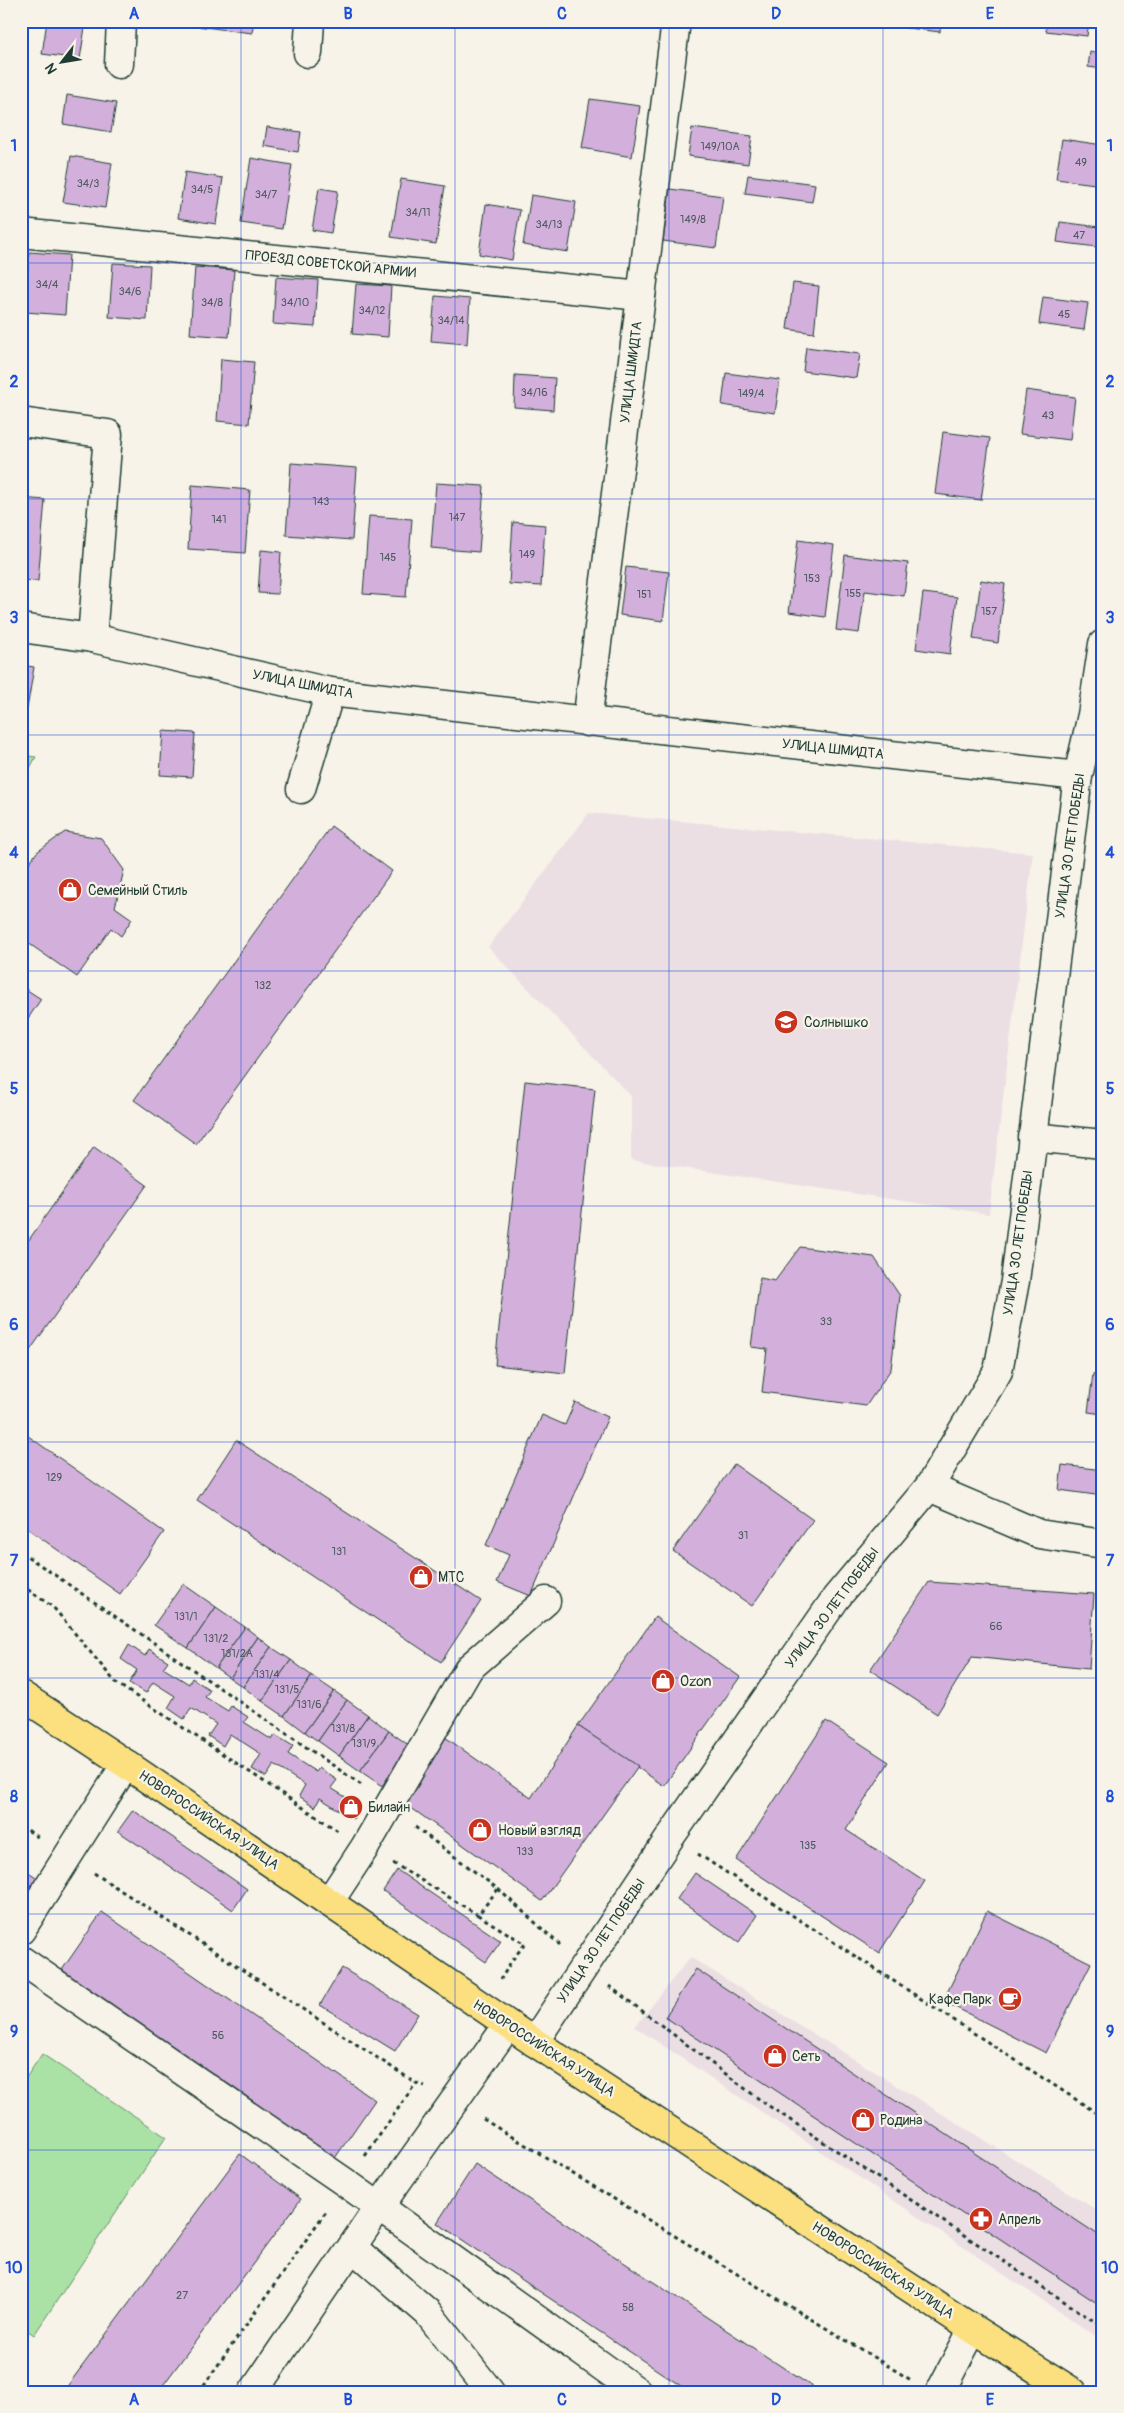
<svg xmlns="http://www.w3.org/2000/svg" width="1124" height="2413" font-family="Pangolin,sans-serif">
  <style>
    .built { fill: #ecdfe4 }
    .green { fill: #aae1a4; stroke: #648f6c }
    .building { fill: #d2b0db; stroke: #1f3d34 }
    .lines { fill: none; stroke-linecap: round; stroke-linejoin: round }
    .minor-casing { stroke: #1f3d34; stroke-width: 31 }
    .major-casing { stroke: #1f3d34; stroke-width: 31 }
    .path { stroke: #1f3d34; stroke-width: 3; stroke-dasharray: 4 4; stroke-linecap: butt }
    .minor { stroke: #f7f3e8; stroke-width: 28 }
    .major { stroke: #fce080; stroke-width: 28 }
    .grid { fill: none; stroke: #1d4ed8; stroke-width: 1; stroke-opacity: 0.55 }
    .labels { text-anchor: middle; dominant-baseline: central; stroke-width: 4.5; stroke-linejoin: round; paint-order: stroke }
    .number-label { font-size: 11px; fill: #4c5a5e }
    .street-label { font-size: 14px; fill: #1f3d34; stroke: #f7f3e8 }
    .poi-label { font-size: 14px; fill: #1f3d34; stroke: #f7f3e8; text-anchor: start }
    .neatline { fill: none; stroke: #1d4ed8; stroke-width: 2 }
    .grid-label { font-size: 16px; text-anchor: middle; font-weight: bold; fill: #1d4ed8 }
  </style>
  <rect width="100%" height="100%" fill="#f7f3e8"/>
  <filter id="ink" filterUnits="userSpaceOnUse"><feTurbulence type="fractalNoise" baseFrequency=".02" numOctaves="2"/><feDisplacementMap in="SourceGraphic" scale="10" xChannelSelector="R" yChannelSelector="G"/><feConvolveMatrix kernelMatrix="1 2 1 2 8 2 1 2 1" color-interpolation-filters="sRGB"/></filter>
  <g filter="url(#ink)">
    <g class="built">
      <path d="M589 813 1033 853 989 1214 631 1160V1096L488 947Z"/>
      <path d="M690 1957 1103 2214V2341L635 2027Z"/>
    </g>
    <g class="green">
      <path d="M21 755 36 757 21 784Z"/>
      <path d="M42 2054 166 2137 34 2335 21 2326V2085Z"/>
    </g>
    <g class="building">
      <path d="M47 21H86L80 59 42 54Z"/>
      <path d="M180 21H254L252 33 180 24Z"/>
      <path d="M901 21H941L940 32 900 27Z"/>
      <path d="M1047 21H1089L1087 36 1046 31Z"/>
      <path d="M1090 52 1103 54V69L1088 67Z"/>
      <path d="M67 95 116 103 111 132 63 124Z"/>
      <path d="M590 99 640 106 632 157 582 148Z"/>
      <path d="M267 127 301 132 298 152 264 146Z"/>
      <path d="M692 128 752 136 748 164 688 156Z"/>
      <path d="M1062 139 1103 145V185L1056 179Z"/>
      <path d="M71 156 112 163 105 208 63 202Z"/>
      <path d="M251 158 292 165 282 229 241 223Z"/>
      <path d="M185 172 223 178 216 224 178 218Z"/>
      <path d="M748 175 815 184 812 202 745 193Z"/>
      <path d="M401 179 445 186 436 244 391 237Z"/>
      <path d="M319 188 338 191 331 233 312 230Z"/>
      <path d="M670 189 723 196 716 248 663 241Z"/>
      <path d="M531 195 576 202 568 252 523 245Z"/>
      <path d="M486 204 520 210 512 260 479 254Z"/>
      <path d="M1060 222 1100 227 1097 247 1057 242Z"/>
      <path d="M29 252 69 255 65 315 25 312Z"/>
      <path d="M113 263 150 265 147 320 109 317Z"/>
      <path d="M195 267 234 270 229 337 190 334Z"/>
      <path d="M276 277 318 280 315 327 273 324Z"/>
      <path d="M793 283 819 286 814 333 787 329Z"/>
      <path d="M356 284 391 286 388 337 352 334Z"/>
      <path d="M435 296 470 299 467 344 431 341Z"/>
      <path d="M1043 297 1088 303 1084 330 1039 324Z"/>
      <path d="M806 347 860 354 856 378 803 371Z"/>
      <path d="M221 359 254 362 249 424 217 421Z"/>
      <path d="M726 373 780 380 775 413 722 405Z"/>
      <path d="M515 375 555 378 553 410 514 407Z"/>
      <path d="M1026 390 1075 397 1070 440 1020 434Z"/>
      <path d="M943 432 990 438 981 500 935 494Z"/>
      <path d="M291 463 357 468 352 540 286 535Z"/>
      <path d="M436 483 484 486 479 552 431 548Z"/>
      <path d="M192 485 250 490 245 553 188 549Z"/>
      <path d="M21 498 45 500 38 581 21 580Z"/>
      <path d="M369 516 412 519 406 597 363 594Z"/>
      <path d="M513 522 545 525 541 586 509 584Z"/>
      <path d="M798 540 834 545 825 617 789 612Z"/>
      <path d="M261 550 281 552 278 594 258 593Z"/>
      <path d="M845 555 908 563 904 596 865 591 859 633 836 630Z"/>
      <path d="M626 567 669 572 663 621 620 615Z"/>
      <path d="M981 580 1005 584 998 643 973 639Z"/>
      <path d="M923 593 957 597 950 654 916 649Z"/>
      <path d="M21 665 34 667 27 709 21 708Z"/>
      <path d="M163 731 195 733 192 777 160 775Z"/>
      <path d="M331 826 392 871 196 1144 134 1100Z"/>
      <path d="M65 832 101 838 124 870 115 907 132 919 121 936 111 928 77 977 28 943 21 945V874L37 852Z"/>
      <path d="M21 986 41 999 21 1029Z"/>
      <path d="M525 1081 595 1089 565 1373 495 1365Z"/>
      <path d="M94 1147 147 1185 21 1363V1251Z"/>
      <path d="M800 1247 874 1257 900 1296 891 1369 866 1406 762 1392 767 1349 751 1347 760 1278 775 1281Z"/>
      <path d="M1102 1326H1103V1354L1099 1353Z"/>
      <path d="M1093 1374 1103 1375V1414L1088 1412Z"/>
      <path d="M575 1402 608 1417 531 1596 497 1582 509 1555 486 1545 542 1415 565 1425Z"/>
      <path d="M21 1431 164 1532 120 1594 21 1524Z"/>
      <path d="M236 1440 481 1601 441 1662 197 1500Z"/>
      <path d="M734 1464 813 1520 752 1606 673 1551Z"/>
      <path d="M1062 1465 1103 1470V1496L1059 1490Z"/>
      <path d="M929 1582 1094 1594 1089 1669 972 1657 937 1714 870 1670Z"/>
      <path d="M183 1584 216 1607 188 1648 154 1625Z"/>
      <path d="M216 1607 245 1627 216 1668 188 1648Z"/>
      <path d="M655 1617 740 1677 664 1786 578 1726Z"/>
      <path d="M245 1627 258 1637 230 1678 216 1668Z"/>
      <path d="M258 1637 271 1647 243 1687 230 1678Z"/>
      <path d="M129 1645 145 1656 149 1649 168 1661 163 1668 189 1684 192 1678 210 1690 205 1697 228 1711 231 1706 248 1717 244 1722 272 1740 275 1735 293 1746 288 1754 316 1772 319 1768 337 1780 331 1788 360 1806 353 1819 320 1798 315 1807 299 1796 305 1785 274 1765 266 1777 252 1769 261 1754 230 1734 223 1746 208 1736 216 1724 191 1708 184 1719 168 1708 175 1696 153 1682 146 1693 129 1683 137 1670 121 1659Z"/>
      <path d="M271 1647 291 1660 262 1701 243 1687Z"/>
      <path d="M291 1660 312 1676 284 1716 262 1701Z"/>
      <path d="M312 1676 334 1691 305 1732 284 1716Z"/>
      <path d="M334 1691 347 1700 318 1741 305 1732Z"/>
      <path d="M347 1700 368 1715 339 1756 318 1741Z"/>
      <path d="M368 1715 389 1731 360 1771 339 1756Z"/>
      <path d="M826 1721 889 1762 846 1830 925 1881 879 1953 736 1860Z"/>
      <path d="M578 1726 638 1766 542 1901 400 1800 445 1737 531 1798Z"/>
      <path d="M389 1731 410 1746 382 1786 360 1771Z"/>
      <path d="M133 1810 247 1889 233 1910 118 1831Z"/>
      <path d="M21 1867 39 1879 21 1905Z"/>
      <path d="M397 1870 501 1941 486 1962 383 1891Z"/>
      <path d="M695 1873 757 1915 739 1942 677 1899Z"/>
      <path d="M987 1911 1091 1963 1046 2053 943 2001Z"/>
      <path d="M102 1912 375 2100 335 2158 62 1970Z"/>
      <path d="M342 1968 418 2014 395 2051 320 2005Z"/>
      <path d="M696 1969 1103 2238V2307L665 2017Z"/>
      <path d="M240 2154 301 2199 158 2392H63Z"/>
      <path d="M475 2164 820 2392H690L437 2223Z"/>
    </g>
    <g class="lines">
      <g class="minor-casing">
        <g id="minor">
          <path d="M308 53 310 21"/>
          <path d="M119 64 121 21"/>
          <path d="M21 233 641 296"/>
          <path d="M21 422 108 434 92 638"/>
          <path d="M21 628 92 638 330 692 1078 776"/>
          <path d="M587 722 676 21"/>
          <path d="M301 789 330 692"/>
          <path d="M1032 1137 1103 1144"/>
          <path d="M929 1487 1039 1534 1103 1544"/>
          <path d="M329 1902 365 1847 469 1668 546 1601"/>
          <path d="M21 1930 126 1764"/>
          <path d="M21 1960 346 2183 638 2392"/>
          <path d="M534 2042 671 1836 836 1598 929 1487 998 1371 1015 1281 1078 776 1092 715 1103 644"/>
          <path d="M353 2248 428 2313 490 2392"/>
          <path d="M253 2392 379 2207 508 2025"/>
          <path d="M940 2392 973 2329"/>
        </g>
      </g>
      <g class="major-casing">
        <path id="major" d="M21 1695 126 1764 534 2042 973 2329 1073 2392"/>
      </g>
      <g class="path">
        <path d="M21 1552 363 1786"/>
        <path d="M21 1585 53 1607 116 1683 338 1831"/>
        <path d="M21 1826 41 1839"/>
        <path d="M415 1827 498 1889 478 1915 525 1944 512 1960 501 1979"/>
        <path d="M698 1854 1103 2117"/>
        <path d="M393 1863 478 1915"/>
        <path d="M94 1873 416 2083 425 2086"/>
        <path d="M498 1889 560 1945"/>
        <path d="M609 1986 763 2102 1103 2327"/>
        <path d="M483 2119 911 2380"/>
        <path d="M365 2156 416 2083"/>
        <path d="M199 2392 327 2210"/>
      </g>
      <use href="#minor" class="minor"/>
      <use href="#major" class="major"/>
    </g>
  </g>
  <path class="grid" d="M241 21V2392M455 21V2392M669 21V2392M883 21V2392M21 263H1103M21 499H1103M21 735H1103M21 971H1103M21 1206H1103M21 1442H1103M21 1678H1103M21 1914H1103M21 2150H1103"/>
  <defs>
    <g id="shop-disc" transform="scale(1.25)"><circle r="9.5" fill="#c8321e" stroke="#f7f3e8"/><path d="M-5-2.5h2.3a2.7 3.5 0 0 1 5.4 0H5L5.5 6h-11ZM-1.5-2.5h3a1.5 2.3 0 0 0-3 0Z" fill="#fff"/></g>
    <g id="school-disc" transform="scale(1.25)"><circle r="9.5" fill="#c8321e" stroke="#f7f3e8"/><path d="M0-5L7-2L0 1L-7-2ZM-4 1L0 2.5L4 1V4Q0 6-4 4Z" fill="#fff"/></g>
    <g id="cafe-disc" transform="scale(1.25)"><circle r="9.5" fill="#c8321e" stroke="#f7f3e8"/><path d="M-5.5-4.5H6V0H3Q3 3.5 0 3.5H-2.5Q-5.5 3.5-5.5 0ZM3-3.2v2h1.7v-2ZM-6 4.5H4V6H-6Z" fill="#fff"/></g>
    <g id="pharmacy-disc" transform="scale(1.25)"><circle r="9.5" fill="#c8321e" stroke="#f7f3e8"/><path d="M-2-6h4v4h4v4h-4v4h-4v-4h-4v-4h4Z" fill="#fff"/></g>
  </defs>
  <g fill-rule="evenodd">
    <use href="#shop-disc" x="70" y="890"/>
    <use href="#school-disc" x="786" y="1022"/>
    <use href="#shop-disc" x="421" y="1577"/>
    <use href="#shop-disc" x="663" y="1681"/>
    <use href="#shop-disc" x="351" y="1807"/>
    <use href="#shop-disc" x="480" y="1830"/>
    <use href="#cafe-disc" x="1010" y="1999"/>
    <use href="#shop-disc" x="775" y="2056"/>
    <use href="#shop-disc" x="863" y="2120"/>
    <use href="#pharmacy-disc" x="981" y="2219"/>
  </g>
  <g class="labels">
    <g class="number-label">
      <text x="720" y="146">149/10А</text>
      <text x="1081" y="162">49</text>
      <text x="88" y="183">34/3</text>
      <text x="202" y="189">34/5</text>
      <text x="266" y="194">34/7</text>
      <text x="418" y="212">34/11</text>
      <text x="693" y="219">149/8</text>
      <text x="549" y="224">34/13</text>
      <text x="1079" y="235">47</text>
      <text x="47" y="284">34/4</text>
      <text x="130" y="291">34/6</text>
      <text x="212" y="302">34/8</text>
      <text x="295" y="302">34/10</text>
      <text x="372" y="310">34/12</text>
      <text x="1064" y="314">45</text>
      <text x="451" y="320">34/14</text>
      <text x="534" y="392">34/16</text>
      <text x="751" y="393">149/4</text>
      <text x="1048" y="415">43</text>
      <text x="321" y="501">143</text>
      <text x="457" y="517">147</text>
      <text x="219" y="519">141</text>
      <text x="527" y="554">149</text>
      <text x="388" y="557">145</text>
      <text x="812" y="578">153</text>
      <text x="853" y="593">155</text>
      <text x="644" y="594">151</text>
      <text x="989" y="611">157</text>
      <text x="263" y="985">132</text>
      <text x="826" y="1321">33</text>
      <text x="54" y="1477">129</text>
      <text x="743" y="1535">31</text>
      <text x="339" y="1551">131</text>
      <text x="186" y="1616">131/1</text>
      <text x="996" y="1626">66</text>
      <text x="216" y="1638">131/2</text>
      <text x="237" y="1653">131/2А</text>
      <text x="267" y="1674">131/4</text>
      <text x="287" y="1689">131/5</text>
      <text x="309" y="1704">131/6</text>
      <text x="343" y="1728">131/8</text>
      <text x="364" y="1743">131/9</text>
      <text x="808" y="1845">135</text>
      <text x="525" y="1851">133</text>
      <text x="218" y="2035">56</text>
      <text x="182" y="2295">27</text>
      <text x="628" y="2307">58</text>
    </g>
    <g class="street-label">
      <text transform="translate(331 264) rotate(6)">ПРОЕЗД СОВЕТСКОЙ АРМИИ</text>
      <text transform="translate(631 372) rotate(-83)">УЛИЦА ШМИДТА</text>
      <text transform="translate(303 684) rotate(11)">УЛИЦА ШМИДТА</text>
      <text transform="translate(833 749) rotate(6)">УЛИЦА ШМИДТА</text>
      <text transform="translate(1070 846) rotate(-82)">УЛИЦА 30 ЛЕТ ПОБЕДЫ</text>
      <text transform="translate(1018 1243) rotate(-82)">УЛИЦА 30 ЛЕТ ПОБЕДЫ</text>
      <text transform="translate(832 1608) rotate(-53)">УЛИЦА 30 ЛЕТ ПОБЕДЫ</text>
      <text transform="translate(209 1820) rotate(34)">НОВОРОССИЙСКАЯ УЛИЦА</text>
      <text transform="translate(601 1941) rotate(-56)">УЛИЦА 30 ЛЕТ ПОБЕДЫ</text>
      <text transform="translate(544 2048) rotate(33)">НОВОРОССИЙСКАЯ УЛИЦА</text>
      <text transform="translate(883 2270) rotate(33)">НОВОРОССИЙСКАЯ УЛИЦА</text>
    </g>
    <g class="poi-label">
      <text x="88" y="890">Семейный Стиль</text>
      <text x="804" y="1022">Солнышко</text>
      <text x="438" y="1577">МТС</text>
      <text x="680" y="1681">Ozon</text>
      <text x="368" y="1807">Билайн</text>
      <text x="498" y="1830">Новый взгляд</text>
      <text x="992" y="1999" text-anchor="end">Кафе Парк</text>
      <text x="792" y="2056">Сеть</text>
      <text x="880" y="2120">Родина</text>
      <text x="998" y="2219">Апрель</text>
    </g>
  </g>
  <rect width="1124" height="2413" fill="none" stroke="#f7f3e8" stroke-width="55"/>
  <g transform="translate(62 62) rotate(239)" stroke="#f7f3e8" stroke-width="4" paint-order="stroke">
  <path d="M0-4L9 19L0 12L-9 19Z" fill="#1f3d34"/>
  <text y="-8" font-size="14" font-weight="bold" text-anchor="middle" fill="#1f3d34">N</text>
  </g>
  <rect x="28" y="28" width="1068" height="2358" class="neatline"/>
  <g class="grid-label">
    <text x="134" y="19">A</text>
    <text x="348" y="19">B</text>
    <text x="562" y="19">C</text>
    <text x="776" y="19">D</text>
    <text x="990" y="19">E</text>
    <text x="14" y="151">1</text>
    <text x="1110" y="151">1</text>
    <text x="14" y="387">2</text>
    <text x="1110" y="387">2</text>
    <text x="14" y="623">3</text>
    <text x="1110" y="623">3</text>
    <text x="14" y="858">4</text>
    <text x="1110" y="858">4</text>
    <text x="14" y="1094">5</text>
    <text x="1110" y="1094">5</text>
    <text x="14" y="1330">6</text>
    <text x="1110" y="1330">6</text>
    <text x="14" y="1566">7</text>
    <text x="1110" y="1566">7</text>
    <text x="14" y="1802">8</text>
    <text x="1110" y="1802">8</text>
    <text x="14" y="2037">9</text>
    <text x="1110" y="2037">9</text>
    <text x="14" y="2273">10</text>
    <text x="1110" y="2273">10</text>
    <text x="134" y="2405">A</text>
    <text x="348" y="2405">B</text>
    <text x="562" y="2405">C</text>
    <text x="776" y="2405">D</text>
    <text x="990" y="2405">E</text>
  </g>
</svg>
